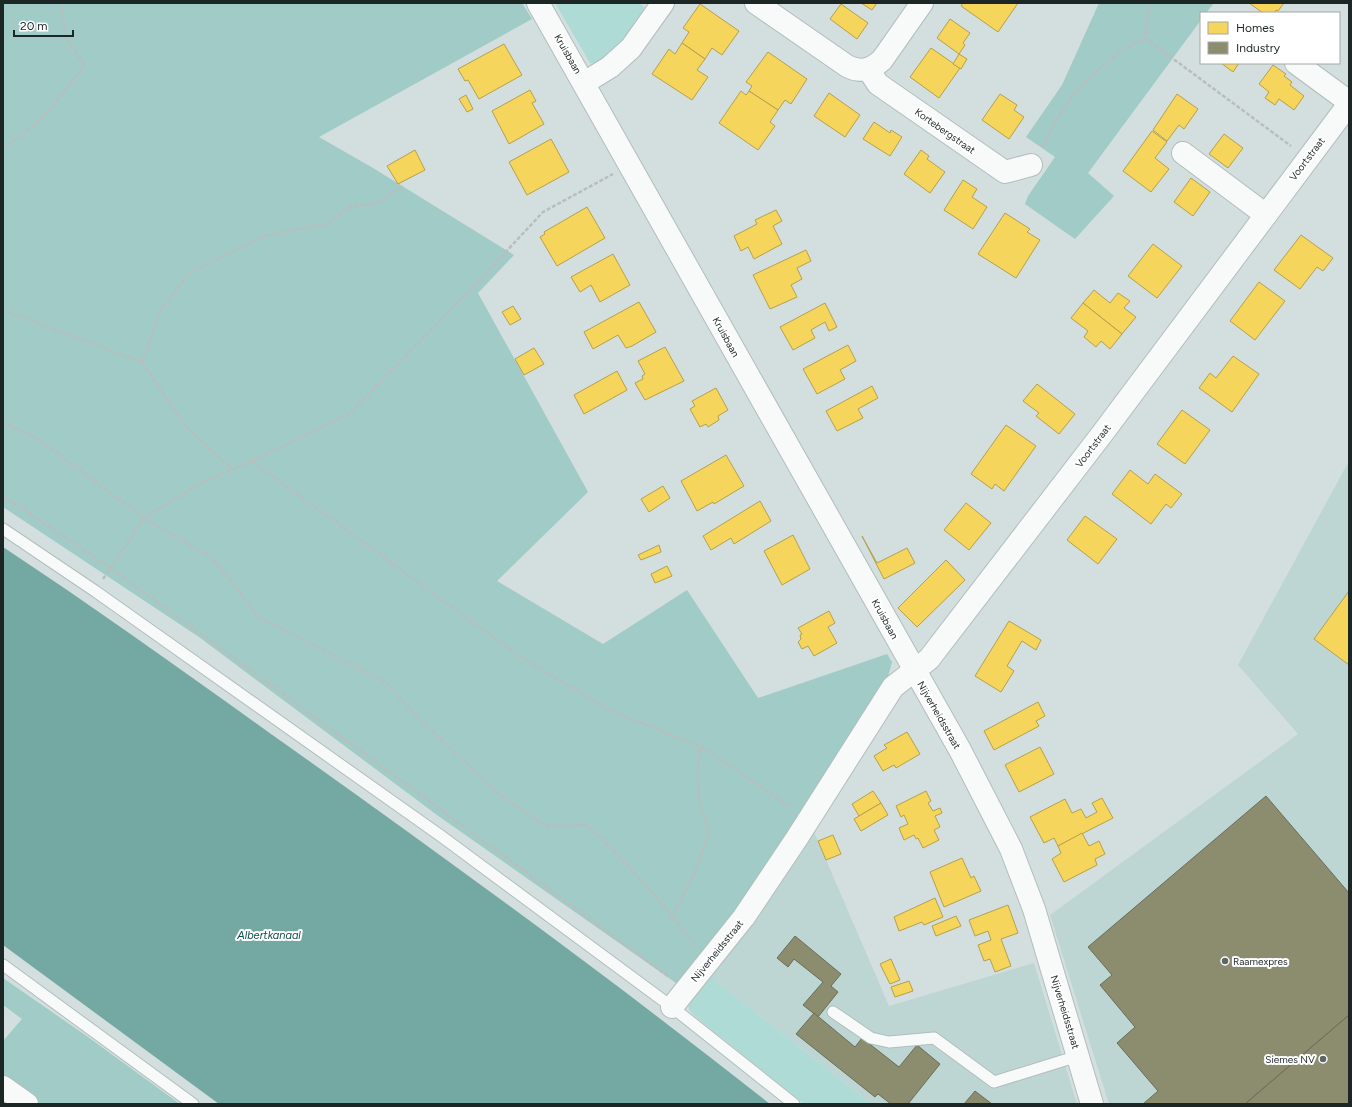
<svg xmlns="http://www.w3.org/2000/svg" width="1352" height="1107" font-family="Figtree,sans-serif">
  <style>
    .built { fill: #bdd6d4 }
    .green { fill: #afdbd7 }
    .forest { fill: #a0cbc7 }
    .water { fill: #74a8a3 }
    .homes { fill: #f6d55c; stroke: #b5a04c }
    .industry { fill: #8c8c6e; stroke: #6a6d58 }
    .lines { fill: none; stroke-linecap: round; stroke-linejoin: round }
    .service-casing { stroke: #b2bdbc; stroke-width: 13 }
    .minor-casing { stroke: #b2bdbc; stroke-width: 24 }
    .tertiary-casing { stroke: #b2bdbc; stroke-width: 24 }
    .path { stroke: #b9bebd; stroke-width: 2.5; stroke-dasharray: 4 2; stroke-linecap: butt }
    .service { stroke: #f8fafa; stroke-width: 11 }
    .minor { stroke: #f8fafa; stroke-width: 22 }
    .tertiary { stroke: #f8fafa; stroke-width: 22 }
    .poi-dot { fill: #5c6766; stroke: #fff; stroke-width: 1.5 }
    .labels { text-anchor: middle; dominant-baseline: central; stroke-width: 4; stroke-linejoin: round; paint-order: stroke }
    .street-label { font-size: 10px; fill: #1c2625; stroke: #fff }
    .poi-label { font-size: 10px; fill: #1c2625; stroke: #fff; text-anchor: start }
    .water-label { font-size: 11px; font-style: italic; fill: #0b4a46; stroke: #fff }
  </style>
  <rect width="100%" height="100%" fill="#d2dfde"/>
  <g class="built">
    <path d="M1349 461V1104H1109L1050 915 1298 734 1238 665Z"/>
    <path d="M811 825 889 1006 1034 963 1077 1104H871L707 974Z"/>
  </g>
  <g class="green">
    <path d="M555 3H639L648 10C635 29 616 66 590 63Z"/>
    <path d="M707 974 871 1104H804L697 1018 689 1010 687 998Z"/>
  </g>
  <g class="forest">
    <path d="M3 3H522L532 19 319 137 373 168 514 255 478 293 588 492 497 581 603 644 687 590 758 698 887 654 892 662 886 684 686 990 437 815 199 637 3 507Z"/>
    <path d="M1099 3H1214L1206 13H1201V20L1088 173 1114 196 1075 239 1025 204 1028 196 1055 157 1026 137 1062 85Z"/>
    <path d="M3 978 88 1037 180 1104H3V1041L22 1019 3 1005Z"/>
  </g>
  <path class="water" d="M3 547C100 611 194 679 288 746 451 862 613 980 770 1104H219L3 945Z"/>
  <g class="homes">
    <path d="M861 3H877L872 10Z"/>
    <path d="M963 3H1018L998 32 961 6Z"/>
    <path d="M1249 3H1284L1278 11 1276 10 1274 13H1263Z"/>
    <path d="M700 4 739 31 722 55 712 48 705 59 682 43 689 32 683 28Z"/>
    <path d="M841 4 868 23 857 39 830 19Z"/>
    <path d="M950 19 970 33 963 43 965 45 959 54 937 38Z"/>
    <path d="M682 43 705 59 697 70 708 77 692 100 652 74 669 49 675 54Z"/>
    <path d="M504 44 522 75 479 99 468 80 465 81 458 69Z"/>
    <path d="M931 48 960 68 939 98 910 77Z"/>
    <path d="M768 52 807 79 791 104 785 100 778 110 749 91 752 86 746 82Z"/>
    <path d="M959 54 967 59 961 69 953 64Z"/>
    <path d="M1221 63H1239L1233 72Z"/>
    <path d="M1273 65 1286 74 1284 76 1292 82 1290 85 1304 96 1294 110 1279 99 1275 105 1265 98 1269 92 1259 84Z"/>
    <path d="M530 90 536 101 532 103 544 124 509 144 492 111Z"/>
    <path d="M741 91 746 95 749 91 778 110 770 122 775 126 758 150 719 123Z"/>
    <path d="M829 93 860 115 845 137 814 116Z"/>
    <path d="M1000 94 1017 105 1014 110 1024 117 1009 139 982 120Z"/>
    <path d="M1177 94 1198 109 1184 129 1179 125 1167 141 1153 130Z"/>
    <path d="M466 95 473 109 467 112 459 99Z"/>
    <path d="M874 122 890 133 891 130 902 137 890 156 863 139Z"/>
    <path d="M1152 131 1167 142 1155 158 1169 169 1151 192 1123 171Z"/>
    <path d="M1224 134 1243 148 1228 168 1209 154Z"/>
    <path d="M551 139 569 172 527 195 509 162Z"/>
    <path d="M415 150 425 170 398 184 387 166Z"/>
    <path d="M921 150 929 156 927 159 945 172 930 193 904 174Z"/>
    <path d="M1191 178 1210 192 1193 216 1174 202Z"/>
    <path d="M963 180 977 189 972 197 987 207 973 229 944 210Z"/>
    <path d="M587 207 605 238 557 266 540 237 545 234 544 232Z"/>
    <path d="M776 210 782 221 773 226 782 244 754 259 748 247 741 251 734 236 757 224 755 220Z"/>
    <path d="M1005 213 1030 229 1027 232 1040 240 1016 278 978 254Z"/>
    <path d="M1301 235 1333 258 1323 271 1317 267 1300 289 1274 270Z"/>
    <path d="M1153 244 1182 266 1157 298 1128 276Z"/>
    <path d="M806 250 811 261 797 268 802 279 791 285 797 297 770 309 753 275Z"/>
    <path d="M613 254 630 285 600 302 591 285 580 292 571 277Z"/>
    <path d="M1259 282 1285 301 1255 340 1230 321Z"/>
    <path d="M1094 290 1110 303 1118 293 1130 301 1124 308 1136 317 1122 334 1083 303Z"/>
    <path d="M639 302 656 332 632 346 626 348 618 335 593 349 584 332Z"/>
    <path d="M825 303 837 327 829 331 825 322 811 330 815 338 793 350 780 327Z"/>
    <path d="M1083 303 1122 334 1110 349 1101 341 1096 347 1084 337 1088 331 1071 318Z"/>
    <path d="M513 306 521 319 510 325 502 312Z"/>
    <path d="M848 345 856 361 840 370 845 379 817 394 803 369Z"/>
    <path d="M665 347 684 381 645 400 635 383 643 379 642 376 645 374 638 361Z"/>
    <path d="M534 348 544 364 524 375 515 359Z"/>
    <path d="M1233 356 1259 374 1232 412 1199 388 1210 373 1216 378Z"/>
    <path d="M617 371 627 390 584 414 574 395Z"/>
    <path d="M1037 384 1075 414 1059 434 1036 416 1039 413 1023 401Z"/>
    <path d="M872 386 878 398 858 409 863 418 837 431 826 411Z"/>
    <path d="M716 388 728 410 718 416 719 420 708 427 706 424 700 427 690 409 695 406 692 401Z"/>
    <path d="M1182 410 1210 430 1185 464 1157 444Z"/>
    <path d="M1006 425 1036 446 1004 491 995 484 992 489 971 474Z"/>
    <path d="M726 455 744 486 714 504 713 502 697 511 681 481Z"/>
    <path d="M1130 470 1148 484 1155 474 1182 494 1171 508 1166 504 1151 524 1112 494Z"/>
    <path d="M663 486 670 498 649 512 641 499Z"/>
    <path d="M760 501 771 521 734 544 731 538 711 550 703 536Z"/>
    <path d="M966 503 991 523 969 550 944 530Z"/>
    <path d="M1085 516 1117 539 1098 564 1067 540Z"/>
    <path d="M793 535 810 569 782 585 764 551Z"/>
    <path d="M862 536 877 563 907 548 915 563 884 579Z"/>
    <path d="M659 545 661 552 641 560 638 555Z"/>
    <path d="M946 560 965 580 917 627 898 608Z"/>
    <path d="M667 566 672 576 655 583 651 574Z"/>
    <path d="M1349 591V665L1314 639Z"/>
    <path d="M829 611 835 623 828 627 837 643 814 656 808 646 802 649 798 642 801 639 800 635 802 634 798 628Z"/>
    <path d="M1009 621 1041 640 1036 650 1022 641 1007 666 1014 671 1001 692 975 676Z"/>
    <path d="M1038 702 1045 716 1036 721 1039 726 994 750 984 731Z"/>
    <path d="M907 732 920 754 896 768 894 765 883 771 874 756 887 748 884 745Z"/>
    <path d="M1040 747 1054 774 1019 792 1005 765Z"/>
    <path d="M873 791 881 803 859 816 852 804Z"/>
    <path d="M926 791 931 801 928 803 933 811 940 808 942 813 935 816 940 827 934 830 939 840 923 848 918 838 916 839 914 835 904 840 899 828 908 824 904 815 901 817 896 806Z"/>
    <path d="M1102 798 1113 818 1058 846 1054 838 1044 843 1030 817 1065 799 1072 813 1081 809 1086 818 1097 812 1092 803Z"/>
    <path d="M881 803 888 815 861 831 854 819Z"/>
    <path d="M1082 833 1089 846 1099 841 1105 854 1095 859 1097 865 1064 882 1052 859 1061 853 1058 846Z"/>
    <path d="M833 835 841 854 826 860 818 841Z"/>
    <path d="M962 858 971 878 974 876 981 891 944 907 930 872Z"/>
    <path d="M935 898 943 917 924 925 922 922 899 931 894 917Z"/>
    <path d="M1008 905 1018 933 1001 939 1011 966 995 972 990 959 984 961 978 945 991 940 988 931 975 936 969 920Z"/>
    <path d="M956 916 961 926 936 936 932 926Z"/>
    <path d="M891 959 900 980 890 984 880 964Z"/>
    <path d="M909 981 913 991 895 997 891 987Z"/>
  </g>
  <g class="industry">
    <path d="M1266 796 1349 893V1015L1245 1104H1143L1158 1091 1117 1043 1135 1027 1100 985 1112 975 1088 947Z"/>
    <path d="M795 936 841 974 831 986 838 992 818 1017 803 1005 823 982 794 959 788 967 777 958Z"/>
    <path d="M814 1013 855 1047 862 1038 899 1067 917 1045 940 1064 908 1104H891L878 1094 875 1097 796 1034Z"/>
    <path d="M1349 1015V1104H1245Z"/>
    <path d="M975 1091 992 1104H964Z"/>
  </g>
  <g class="lines">
    <g class="service-casing">
      <g id="service">
        <path d="M3 529 95 591 441 836 672 1007 794 1104"/>
        <path d="M3 965 193 1104"/>
        <path d="M833 1012 871 1038 889 1042 934 1038 994 1082 1078 1056"/>
      </g>
    </g>
    <g class="minor-casing">
      <g id="minor">
        <path d="M756 3 847 66C860 73 871 70 882 60L922 3"/>
        <path d="M1296 63 1349 102"/>
        <path d="M868 69 878 84 1005 172 1031 165"/>
        <path d="M584 83 610 67 631 48 663 3"/>
        <path d="M1183 153 1266 215"/>
        <path d="M672 1007 744 917 797 838 893 687 929 659 1102 434 1349 104"/>
        <path d="M3 1087 27 1104"/>
      </g>
    </g>
    <g class="tertiary-casing">
      <path id="tertiary" d="M538 3 960 750 1011 849 1034 909 1092 1104"/>
    </g>
    <g class="path">
      <path d="M1145 38 1291 146"/>
      <path d="M1042 147C1051 131 1060 112 1072 97 1092 73 1117 52 1145 38L1149 3"/>
      <path d="M3 149 44 117 85 65 66 39 61 3"/>
      <path d="M3 309 5 311 142 362 185 426 232 469"/>
      <path d="M142 362 160 311 190 272 267 235 326 224 350 207 376 203 403 186"/>
      <path d="M3 423 37 438 144 518 212 558 259 617 385 682 422 722 499 794 545 826 586 825C626 859 659 901 693 942L694 947"/>
      <path d="M252 461 522 658 611 711 700 746 791 807"/>
      <path d="M3 496 111 568 669 977"/>
      <path d="M103 579 144 518 201 483 252 461 350 413 472 288 543 212 613 174"/>
      <path d="M672 917 694 874 709 834 699 798 698 767 700 746"/>
    </g>
    <use href="#service" class="service"/>
    <use href="#minor" class="minor"/>
    <use href="#tertiary" class="tertiary"/>
  </g>
  <g class="poi-dot">
    <circle cx="1225" cy="961" r="4"/>
    <circle cx="1323" cy="1059" r="4"/>
  </g>
  <g class="labels">
    <g class="street-label">
      <text transform="translate(568 54) rotate(60)">Kruisbaan</text>
      <text transform="translate(945 131) rotate(35)">Kortebergstraat</text>
      <text transform="translate(1307 159) rotate(-53)">Voortstraat</text>
      <text transform="translate(726 337) rotate(61)">Kruisbaan</text>
      <text transform="translate(1093 446) rotate(-53)">Voortstraat</text>
      <text transform="translate(885 619) rotate(61)">Kruisbaan</text>
      <text transform="translate(939 715) rotate(60)">Nijverheidsstraat</text>
      <text transform="translate(717 951) rotate(-51)">Nijverheidsstraat</text>
      <text transform="translate(1065 1012) rotate(73)">Nijverheidsstraat</text>
    </g>
    <g class="poi-label">
      <text x="1233" y="961">Raamexpres</text>
      <text x="1315" y="1059" text-anchor="end">Siemes NV</text>
    </g>
    <g class="water-label">
      <text x="269" y="935">Albertkanaal</text>
    </g>
  </g>
  <rect width="1352" height="1107" fill="none" stroke="#1c2625" stroke-width="8"/>
  <rect x="1200" y="12" width="140" height="52" fill="#ffffff" stroke="#a4a8a8"/>
  <rect x="1208" y="22" width="20" height="12" fill="#f6d55c" stroke="#a4a8a8"/>
  <text x="1236" y="32" font-size="12" fill="#1c2625">Homes</text>
  <rect x="1208" y="42" width="20" height="12" fill="#8c8c6e" stroke="#a4a8a8"/>
  <text x="1236" y="52" font-size="12" fill="#1c2625">Industry</text>
  <path d="M14 30v6h59v-6" fill="none" stroke="#1c2625" stroke-width="2"/>
  <text x="20" y="30" font-size="12" fill="#1c2625" stroke="#ffffff" stroke-width="3" paint-order="stroke">20 m</text>
</svg>
